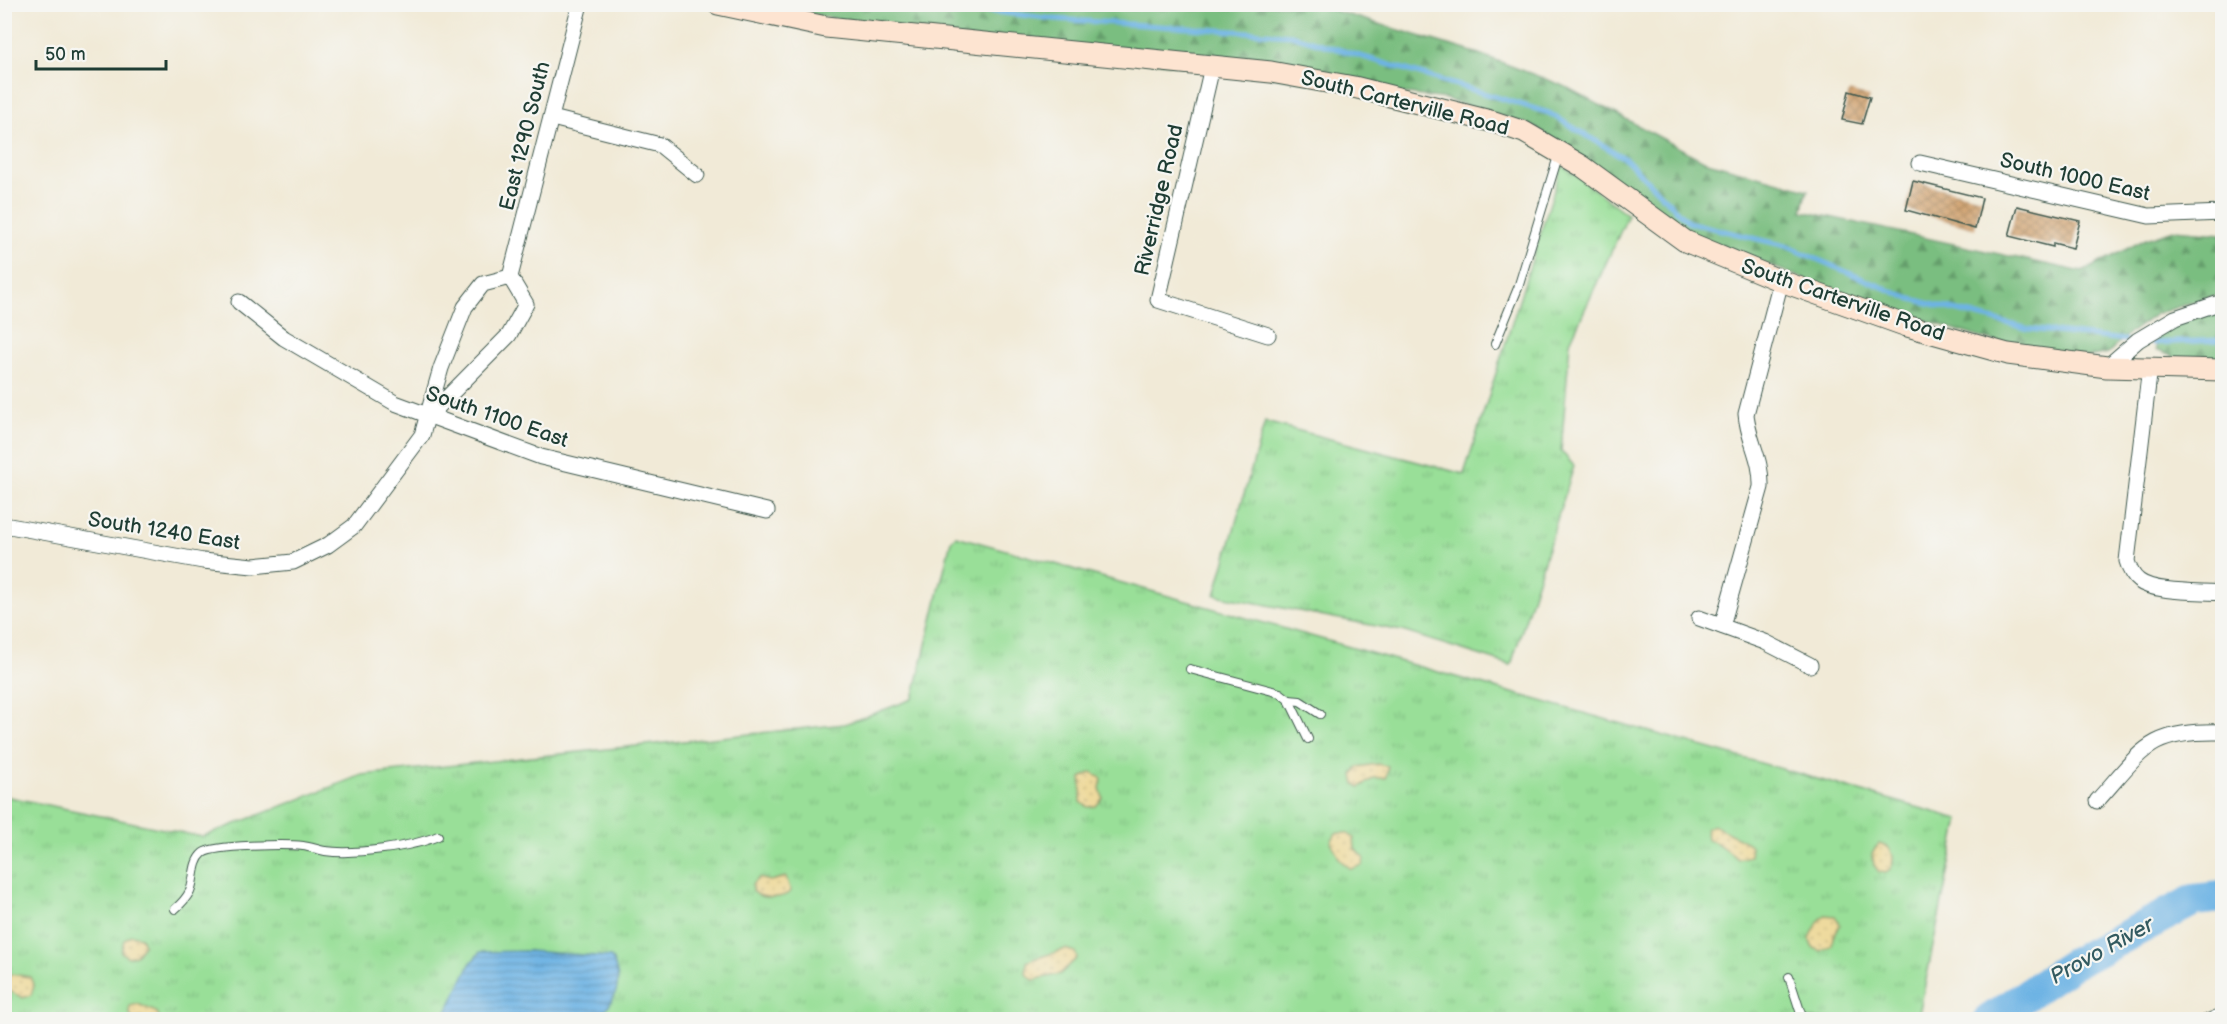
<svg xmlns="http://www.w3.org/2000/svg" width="2227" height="1024" font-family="'Balsamiq Sans',sans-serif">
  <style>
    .grass { fill: url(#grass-tufts); stroke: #5c8e66; stroke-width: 1.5 }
    .forest { fill: url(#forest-firs); stroke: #4c7e5a; stroke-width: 1.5 }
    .sand { fill: url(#sand-dots); stroke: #868c69; stroke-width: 1.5 }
    .water { fill: url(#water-rules); stroke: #46788c; stroke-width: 1.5 }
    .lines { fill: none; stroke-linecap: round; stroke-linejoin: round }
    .stream { stroke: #6db3e4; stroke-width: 5 }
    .river { stroke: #6db3e4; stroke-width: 32 }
    .building { fill: url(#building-cross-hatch) }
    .lane-casing { stroke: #3e574c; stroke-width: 10 }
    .street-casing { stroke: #3e574c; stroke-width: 17 }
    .secondary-casing { stroke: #3e574c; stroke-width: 23 }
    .lane { stroke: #fff; stroke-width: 8 }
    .street { stroke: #fff; stroke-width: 15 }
    .secondary { stroke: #fde4d1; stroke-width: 21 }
    .labels { text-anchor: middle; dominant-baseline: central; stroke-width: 4.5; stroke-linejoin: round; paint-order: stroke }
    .street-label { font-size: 21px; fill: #1f3d34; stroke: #f6f6f2 }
    .water-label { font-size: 22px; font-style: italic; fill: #325a60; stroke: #f6f6f2 }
  </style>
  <defs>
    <pattern id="grass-tufts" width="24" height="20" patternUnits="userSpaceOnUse" patternTransform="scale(1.5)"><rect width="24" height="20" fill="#99df98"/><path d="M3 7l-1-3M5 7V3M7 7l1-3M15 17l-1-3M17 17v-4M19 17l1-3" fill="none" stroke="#83c084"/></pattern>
    <pattern id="forest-firs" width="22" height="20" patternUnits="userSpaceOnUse" patternTransform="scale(1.5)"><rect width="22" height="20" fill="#7abe80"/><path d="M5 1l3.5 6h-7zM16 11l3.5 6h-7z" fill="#639c6a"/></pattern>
    <pattern id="sand-dots" width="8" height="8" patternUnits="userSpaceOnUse" patternTransform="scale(1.5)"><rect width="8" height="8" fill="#eeda9e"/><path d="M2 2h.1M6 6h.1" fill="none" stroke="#ccbc89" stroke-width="1.8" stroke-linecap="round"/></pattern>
    <pattern id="water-rules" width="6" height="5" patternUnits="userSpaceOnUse" patternTransform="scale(1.5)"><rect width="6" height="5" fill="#6db3e4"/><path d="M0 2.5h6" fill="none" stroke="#5993ba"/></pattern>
    <pattern id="building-cross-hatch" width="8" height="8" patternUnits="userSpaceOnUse" patternTransform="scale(1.5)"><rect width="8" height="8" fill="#cf9f6b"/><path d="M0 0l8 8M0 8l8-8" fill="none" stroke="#a78359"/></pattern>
  </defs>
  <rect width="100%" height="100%" fill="#f6f6f2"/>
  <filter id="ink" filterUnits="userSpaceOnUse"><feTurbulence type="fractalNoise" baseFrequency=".0167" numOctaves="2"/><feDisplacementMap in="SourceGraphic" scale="12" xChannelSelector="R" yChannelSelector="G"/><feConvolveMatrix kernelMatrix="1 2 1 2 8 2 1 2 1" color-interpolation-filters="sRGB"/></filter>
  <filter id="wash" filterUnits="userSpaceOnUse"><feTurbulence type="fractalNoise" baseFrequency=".008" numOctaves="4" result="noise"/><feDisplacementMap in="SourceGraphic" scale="24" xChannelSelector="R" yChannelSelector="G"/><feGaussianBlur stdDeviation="1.35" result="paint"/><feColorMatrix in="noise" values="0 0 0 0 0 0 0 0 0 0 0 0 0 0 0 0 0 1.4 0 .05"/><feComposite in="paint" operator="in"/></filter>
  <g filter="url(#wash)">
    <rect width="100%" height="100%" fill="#f1ead7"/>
    <g class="grass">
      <path d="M1562 165 1628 215 1570 342 1561 451 1574 466 1511 665 1402 631 1215 595 1265 422 1464 474Z"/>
      <path d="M956 536 1959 819 1918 1019 5 1020 4 796 202 837 362 775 845 724 913 699 951 541Z"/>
    </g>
    <g class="forest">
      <path d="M754 5H1316L1479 54 1564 86 1704 161 1808 190 1802 211 2082 272 2146 239 2174 230 2222 234V293L2156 314 2127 335 2108 353 2088 357 1988 340 1838 292 1715 244 1664 219 1536 127 1446 99 897 29Z"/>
      <path d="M2222 310V361L2179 359 2156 350V335L2182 320Z"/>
    </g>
    <g class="sand">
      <path d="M1377 764 1388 766 1386 778H1374L1360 787 1355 784 1353 775 1358 767Z"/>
      <path d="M1092 772 1102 779 1100 788 1103 798 1096 806 1088 807 1081 802V778Z"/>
      <path d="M1713 825 1748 843 1751 846 1750 856 1738 859 1715 842 1707 840 1706 829Z"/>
      <path d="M1336 833H1347L1354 838 1355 849 1364 857 1363 865 1351 869 1340 860 1331 842Z"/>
      <path d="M1879 844 1888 847C1895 854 1895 866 1886 873L1879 872 1874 865 1872 853Z"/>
      <path d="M786 877 791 891C784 899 760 900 753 891L752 884 759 878 770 881Z"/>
      <path d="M1825 915 1835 916 1840 925 1833 937 1832 945 1820 951 1812 947 1810 938C1813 931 1818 920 1825 915Z"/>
      <path d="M131 935 141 937 144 945 136 955 128 957 121 952 124 940Z"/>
      <path d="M1065 949 1075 952 1077 958 1060 974 1033 980 1026 974 1027 962C1040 955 1052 955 1065 949Z"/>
      <path d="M11 974 30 977 34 986 31 995 23 998 7 990 5 979Z"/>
      <path d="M138 1004 156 1012 160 1019H133L129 1012 130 1006Z"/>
    </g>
    <path class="water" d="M528 951 611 957C625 982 616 999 598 1019H443L470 964 480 952Z"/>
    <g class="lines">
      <g class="stream">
        <path d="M929 4 1055 19 1291 35 1549 113 1626 159 1688 222 1786 246 1908 298 2029 329 2125 340"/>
        <path d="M2153 343 2222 340"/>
      </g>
      <path class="river" d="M1989 1020 2071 965 2194 900 2222 897"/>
    </g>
    <g id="blocks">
      <g class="building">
        <path d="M1849 91 1870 97 1862 124 1842 120Z"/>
        <path d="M1913 181 1982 198 1975 229 1906 210Z"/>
        <path d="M2017 206 2080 221 2073 248 2053 243V247L2009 236Z"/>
      </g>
    </g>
  </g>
  <g filter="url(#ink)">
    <use href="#blocks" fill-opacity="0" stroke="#3e574c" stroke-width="1.5"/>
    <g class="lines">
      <g class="lane-casing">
        <g id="lane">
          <path d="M1495 344 1518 288 1559 153"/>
          <path d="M1190 669 1280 693 1289 700 1308 739"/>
          <path d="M1289 700 1300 701 1320 714"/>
          <path d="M175 909C181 904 186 899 190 891 195 880 192 862 203 853 214 845 287 844 303 846 311 847 318 850 325 851 354 855 412 847 438 836"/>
          <path d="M1789 977 1803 1020"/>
          <path d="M2203 1020 2222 1012"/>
        </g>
      </g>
      <g class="street-casing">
        <g id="street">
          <path d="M1212 67 1158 300 1268 335"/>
          <path d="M552 118 660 145 697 175"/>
          <path d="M1920 163 2149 216 2222 213"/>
          <path d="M239 302 284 338 395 403 541 457 767 511"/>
          <path d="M2107 367 2138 340 2175 318 2222 302"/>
          <path d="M2150 367 2127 561C2129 568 2132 576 2139 581 2154 593 2202 591 2222 593"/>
          <path d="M429 416 509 335 526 304 510 277 580 4"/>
          <path d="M4 525 203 561 253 566 293 562 328 545 354 526 422 435 441 368 465 307 483 284 510 277"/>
          <path d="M1699 618 1765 642 1810 665"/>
          <path d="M1722 626 1761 487C1762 458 1748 441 1746 414L1781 281"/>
          <path d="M2097 801C2143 750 2148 730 2222 732"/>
        </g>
      </g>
      <g class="secondary-casing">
        <path id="secondary" d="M718 4 826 27 1271 72 1354 87 1494 122 1524 132 1582 166 1685 241 1781 281 1907 326 2008 354 2107 367 2222 370"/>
      </g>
      <use href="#lane" class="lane"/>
      <use href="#street" class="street"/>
      <use href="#secondary" class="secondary"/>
    </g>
  </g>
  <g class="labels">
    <g class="street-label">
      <text transform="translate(1405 103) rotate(14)">South Carterville Road</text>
      <text transform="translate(525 136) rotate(-76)">East 1290 South</text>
      <text transform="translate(2075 177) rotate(13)">South 1000 East</text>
      <text transform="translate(1159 200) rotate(-77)">Riverridge Road</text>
      <text transform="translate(1843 300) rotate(19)">South Carterville Road</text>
      <text transform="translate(497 417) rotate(19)">South 1100 East</text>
      <text transform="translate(164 531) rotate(9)">South 1240 East</text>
    </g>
    <g class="water-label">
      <text transform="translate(2102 951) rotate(-29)">Provo River</text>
    </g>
  </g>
  <rect width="2227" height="1024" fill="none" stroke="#f6f6f2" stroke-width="24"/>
  <path d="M36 60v9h130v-9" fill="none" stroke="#1f3d34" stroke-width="3"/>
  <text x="45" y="60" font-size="18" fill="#1f3d34" stroke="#f6f6f2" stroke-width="4.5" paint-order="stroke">50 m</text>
</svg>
